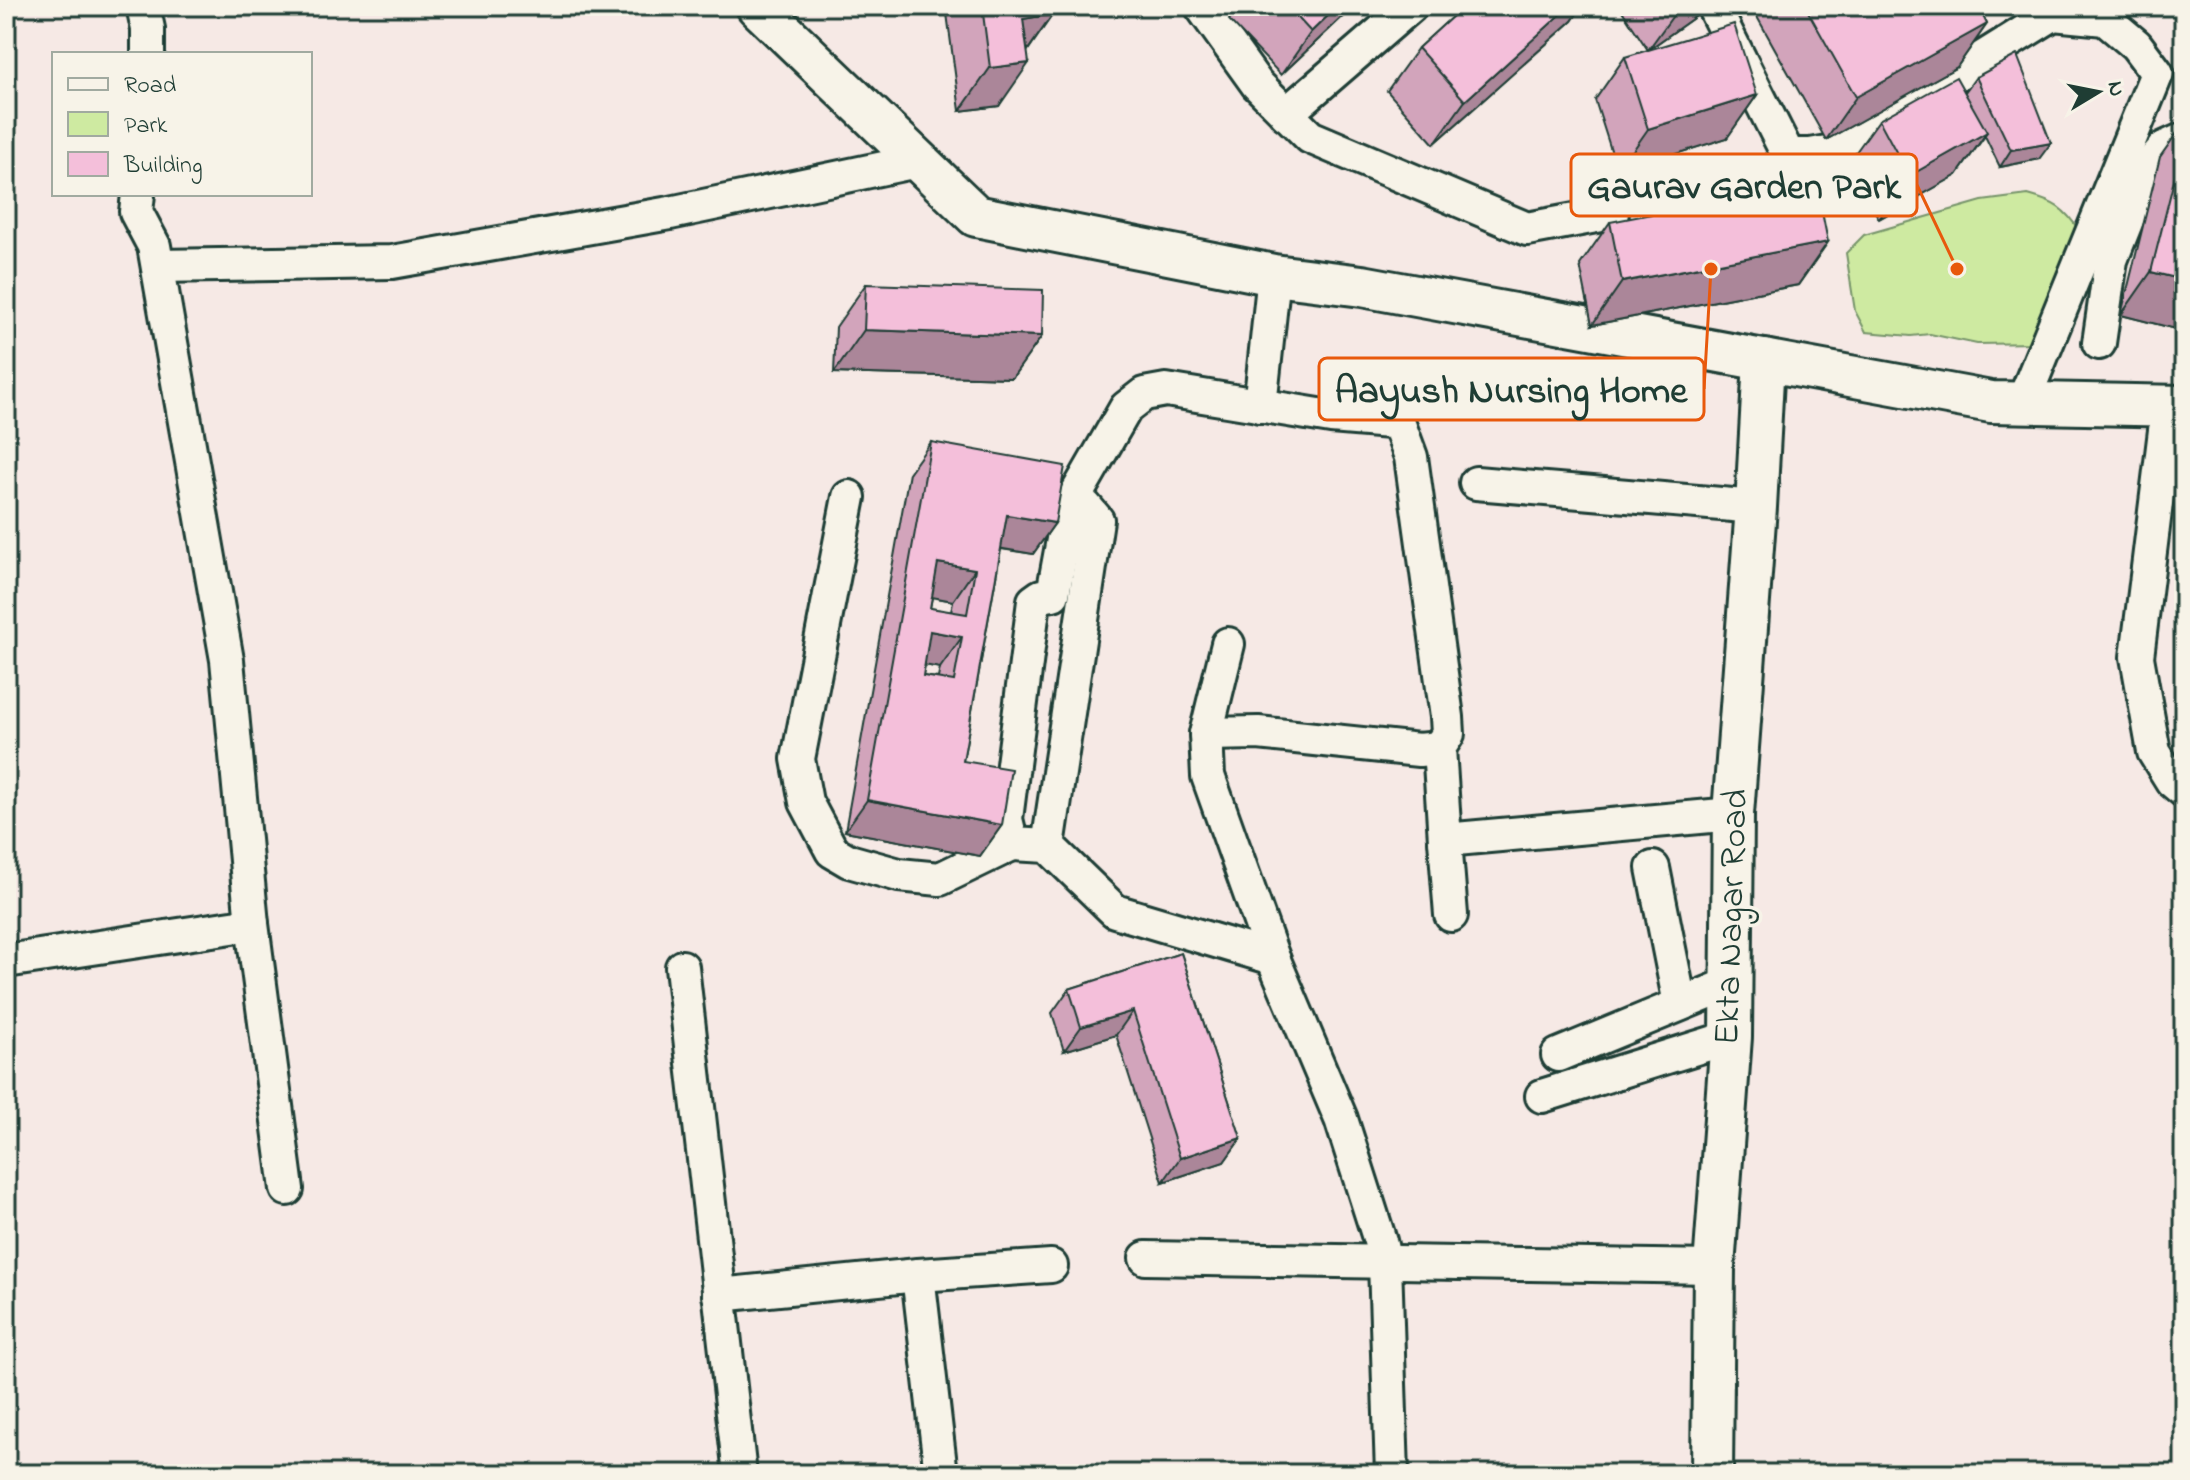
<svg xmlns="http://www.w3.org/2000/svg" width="2190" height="1480" font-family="'Indie Flower',sans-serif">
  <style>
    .green { fill: #ceeaa1; stroke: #76946a; stroke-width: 2 }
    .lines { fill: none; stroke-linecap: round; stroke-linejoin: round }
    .minor-casing { stroke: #1f3d34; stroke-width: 38 }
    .tertiary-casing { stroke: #1f3d34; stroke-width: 46 }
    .minor { stroke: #f7f3e8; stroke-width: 32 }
    .tertiary { stroke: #f7f3e8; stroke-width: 40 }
    .wall { fill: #d2a4bb; stroke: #1f3d34; stroke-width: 2; fill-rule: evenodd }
    .shaded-wall { fill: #ab8699; stroke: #1f3d34; stroke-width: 2 }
    .building { fill: #f4bfda; stroke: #1f3d34; stroke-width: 2; fill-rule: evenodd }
    .labels { text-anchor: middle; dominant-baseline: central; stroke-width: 7; stroke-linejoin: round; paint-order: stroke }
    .street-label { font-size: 36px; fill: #1f3d34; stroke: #f7f3e8 }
    .leader { fill: none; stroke: #e8590c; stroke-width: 3 }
    .callout-dot { fill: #e8590c; stroke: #f7f3e8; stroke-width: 3 }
    .callout { fill: #f7f3e8; stroke: #e8590c; stroke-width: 3 }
    .callout-label { font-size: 38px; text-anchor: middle; font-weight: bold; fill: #1f3d34 }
  </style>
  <rect width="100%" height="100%" fill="#f6e9e5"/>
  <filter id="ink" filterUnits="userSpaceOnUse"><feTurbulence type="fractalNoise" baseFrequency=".0125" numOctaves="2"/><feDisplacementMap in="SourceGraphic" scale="16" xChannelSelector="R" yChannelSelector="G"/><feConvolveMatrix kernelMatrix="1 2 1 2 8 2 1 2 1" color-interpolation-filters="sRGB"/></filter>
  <g filter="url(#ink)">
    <path class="green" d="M2028 195C2054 202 2065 208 2080 232L2036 343 1977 344 1930 334 1911 336 1866 332 1855 311 1846 253 1864 235 1982 201Z"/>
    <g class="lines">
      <g class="minor-casing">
        <g id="minor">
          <path d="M143 6 148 29V54"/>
          <path d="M1201 6 1257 84 1310 137 1527 229 1612 213"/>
          <path d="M1713 6 1788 155H1810L1833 151 2053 14 2105 19 2136 45 2157 73 2023 402"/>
          <path d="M1286 114 1411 6"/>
          <path d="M158 266 392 262 670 213 917 161"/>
          <path d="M2099 343 2111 260 2147 169 2164 148 2184 139"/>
          <path d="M1260 406 1274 275"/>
          <path d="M2168 406 2137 657 2154 752 2172 781 2184 791"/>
          <path d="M1476 483 1756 507"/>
          <path d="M849 497 798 759 806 802 832 851 849 861 899 875 940 879 1012 844"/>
          <path d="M1228 644 1206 734 1208 776 1273 958 1341 1119 1380 1241 1385 1263 1392 1474"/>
          <path d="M1206 734 1258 733 1419 750 1439 748"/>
          <path d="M1445 840 1451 915"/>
          <path d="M1048 846 1097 520 1085 506 1069 507"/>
          <path d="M1653 868 1680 1004"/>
          <path d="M252 924 287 1189"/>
          <path d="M1273 958 1115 911 1048 846 1012 844 1006 819 1034 601 1041 596 1053 594 1069 507 1126 408 1144 394 1166 390 1331 417 1390 422 1400 427 1411 457 1447 717 1448 734 1439 748 1445 840 1733 814"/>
          <path d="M6 961 252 924 227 660 154 246 136 212 138 194"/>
          <path d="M682 967 740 1474"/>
          <path d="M1558 1055 1730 984"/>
          <path d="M1542 1096 1731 1037"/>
          <path d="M1146 1258 1714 1267"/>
          <path d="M918 1275 941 1474"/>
          <path d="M719 1295 918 1275 1051 1266"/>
        </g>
      </g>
      <g class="tertiary-casing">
        <g id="tertiary">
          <path d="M757 6 976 216 1274 275 1362 286 1991 402 2184 406"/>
          <path d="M1712 1474 1714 1267 1731 1037 1733 814 1756 507 1764 360"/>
        </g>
      </g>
      <use href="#minor" class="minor"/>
      <use href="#tertiary" class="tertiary"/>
    </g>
    <g class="wall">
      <path d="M946 6H1052L1053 14 1027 52 999 106 960 111Z"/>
      <path d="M1239 6H1354L1281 75 1229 20Z"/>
      <path d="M1464 6H1582L1572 21 1434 144 1387 91 1418 48Z"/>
      <path d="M1619 6H1704L1696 16 1648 50Z"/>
      <path d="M1751 6H1978L1987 24 1957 67 1826 140Z"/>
      <path d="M1625 57 1757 95 1727 138 1618 172 1595 100Z"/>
      <path d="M1976 77 2039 159 2000 167 1985 136 1957 175 1879 219 1848 163 1879 120 1965 92Z"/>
      <path d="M2184 123V331L2121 315 2160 157Z"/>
      <path d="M1610 222 1828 242 1798 285 1592 325 1580 265Z"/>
      <path d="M866 284 1042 336 1012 378 834 373 836 327Z"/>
      <path d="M931 442 1055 523 1033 554 1001 549 963 761 1002 825 980 856 845 831 909 473ZM932 597 953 601 951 612 930 608ZM925 665 940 668 938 678 923 676Z"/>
      <path d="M1181 953 1241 1138 1224 1162 1163 1182 1116 1035 1064 1051 1052 1013 1069 989Z"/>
    </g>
    <g class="shaded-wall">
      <path d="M1338 6H1354L1281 75 1311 32Z"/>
      <path d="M1570 6H1582L1572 21 1434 144 1465 101Z"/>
      <path d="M1680 6H1704L1696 16 1648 50Z"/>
      <path d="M1053 14 1023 57V19Z"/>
      <path d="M1987 24 1957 67 1826 140 1856 97Z"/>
      <path d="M1029 63 999 106 960 111 990 68Z"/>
      <path d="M1757 95 1727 138 1618 172 1648 129Z"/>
      <path d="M1987 132 1957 175 1879 219 1909 176Z"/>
      <path d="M2051 143 2039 159 2000 167 2011 150Z"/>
      <path d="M1828 242 1798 285 1592 325 1622 282Z"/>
      <path d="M2151 272 2184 280V331L2121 315Z"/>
      <path d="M864 330 1042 336 1012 378 834 373Z"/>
      <path d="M1007 515 1055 523 1033 554 986 546Z"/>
      <path d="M938 563 975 569 953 601 916 594Z"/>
      <path d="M930 631 962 637 940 668 908 662Z"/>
      <path d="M867 800 1002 825 980 856 845 831Z"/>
      <path d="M1133 1011 1116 1035 1064 1051 1081 1027Z"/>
      <path d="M1241 1138 1224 1162 1163 1182 1180 1158Z"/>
    </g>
    <g class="building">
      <path d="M982 6H1052L1053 14 1023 19 1029 63 990 68Z"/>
      <path d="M1287 6H1338L1311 32Z"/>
      <path d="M1464 6H1570L1465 101 1418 48Z"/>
      <path d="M1805 6H1978L1987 24 1856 97Z"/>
      <path d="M1734 24 1757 95 1648 129 1625 57Z"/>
      <path d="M2017 55 2051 143 2011 150 1976 77Z"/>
      <path d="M1956 77 1987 132 1909 176 1879 120Z"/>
      <path d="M2184 140V280L2151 272Z"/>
      <path d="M1816 182 1828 242 1622 282 1610 222Z"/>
      <path d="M866 284 1043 290 1042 336 864 330Z"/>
      <path d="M931 442 1065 466 1055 523 1007 515 963 761 1011 769 1002 825 867 800ZM938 563 975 569 967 614 930 608ZM930 631 962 637 954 681 923 676Z"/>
      <path d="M1181 953 1241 1138 1180 1158 1133 1011 1081 1027 1069 989Z"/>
      <path d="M396 1470V1474H93V1473Z"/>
    </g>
  </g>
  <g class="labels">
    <g class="street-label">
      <text transform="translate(1733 917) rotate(-88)">Ekta Nagar Road</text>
    </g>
  </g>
  <path class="leader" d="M1957 269L1917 185M1711 269L1704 389"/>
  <g class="callout-dot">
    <circle cx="1957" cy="269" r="8"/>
    <circle cx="1711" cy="269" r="8"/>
  </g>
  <g class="callout">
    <rect x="1571" y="154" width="346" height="62" rx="8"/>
    <rect x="1319" y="358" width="385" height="62" rx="8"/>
  </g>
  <g class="callout-label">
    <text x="1744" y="198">Gaurav Garden Park</text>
    <text x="1511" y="402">Aayush Nursing Home</text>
  </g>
  <rect width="2190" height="1480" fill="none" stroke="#f7f3e8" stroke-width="32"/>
  <rect x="16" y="16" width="2158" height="1448" fill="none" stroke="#1f3d34" stroke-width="3" filter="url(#ink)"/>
  <rect x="52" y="52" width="260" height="144" fill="#f7f3e8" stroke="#a1aaa0" stroke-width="2"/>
  <rect x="68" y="78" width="40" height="12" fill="#f7f3e8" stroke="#a1aaa0" stroke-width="2"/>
  <text x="124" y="92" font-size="24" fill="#1f3d34">Road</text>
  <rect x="68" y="112" width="40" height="24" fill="#ceeaa1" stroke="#a1aaa0" stroke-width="2"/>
  <text x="124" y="132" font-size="24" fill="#1f3d34">Park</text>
  <rect x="68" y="152" width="40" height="24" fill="#f4bfda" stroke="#a1aaa0" stroke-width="2"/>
  <text x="124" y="172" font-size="24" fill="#1f3d34">Building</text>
  <g transform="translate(2098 92) rotate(80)" stroke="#f7f3e8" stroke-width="6" paint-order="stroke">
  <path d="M0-6L14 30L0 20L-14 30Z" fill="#1f3d34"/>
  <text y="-12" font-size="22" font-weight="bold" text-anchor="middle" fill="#1f3d34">N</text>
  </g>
</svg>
